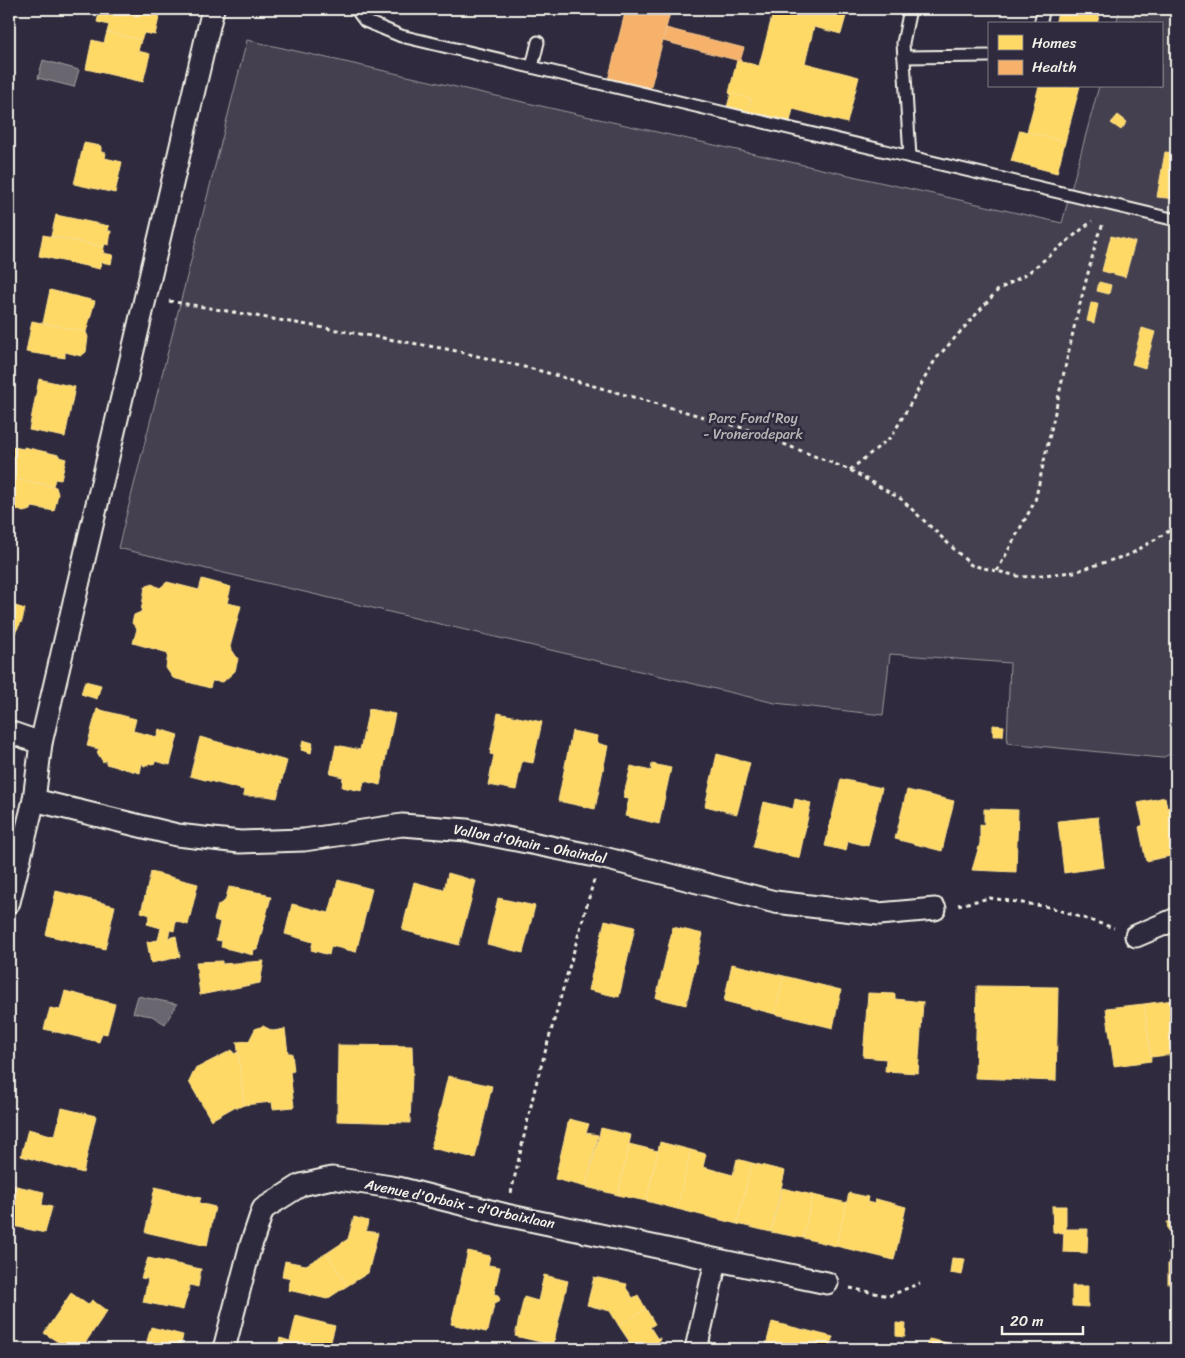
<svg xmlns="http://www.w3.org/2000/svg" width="1185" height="1358" font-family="Sriracha,sans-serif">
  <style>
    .green { fill: #454050; stroke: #9c989c }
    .water { fill: #6a6670; stroke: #a19ea0 }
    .homes { fill: #ffd966; stroke: #fce08d }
    .health { fill: #f6b26b; stroke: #f5c590 }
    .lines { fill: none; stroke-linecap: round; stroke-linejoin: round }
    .service-casing { stroke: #f4f1e8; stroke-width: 15 }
    .minor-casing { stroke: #f4f1e8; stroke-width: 25 }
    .path { stroke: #f4f1e8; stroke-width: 3; stroke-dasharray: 4 4; stroke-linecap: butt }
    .service { stroke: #2f2a3d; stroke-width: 11 }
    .minor { stroke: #2f2a3d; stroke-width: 21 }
    .labels { text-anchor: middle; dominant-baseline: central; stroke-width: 5; stroke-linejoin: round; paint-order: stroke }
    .park-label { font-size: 14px; fill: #b7b3b3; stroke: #2f2a3d }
    .street-label { font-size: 14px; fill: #f4f1e8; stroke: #2f2a3d }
  </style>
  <rect width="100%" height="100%" fill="#2f2a3d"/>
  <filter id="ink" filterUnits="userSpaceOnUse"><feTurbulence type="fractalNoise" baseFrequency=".02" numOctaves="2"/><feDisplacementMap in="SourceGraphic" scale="10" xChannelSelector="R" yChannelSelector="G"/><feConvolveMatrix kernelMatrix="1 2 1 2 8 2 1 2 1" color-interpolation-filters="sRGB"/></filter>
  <g filter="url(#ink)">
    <path class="green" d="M1120 9H1176V751L1162 758 1007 743 1010 663 890 654 883 715 775 703 118 548 247 40 1062 223 1099 86H1161V24H1116Z"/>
    <g class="water">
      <path d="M43 60 79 70 74 87 38 78Z"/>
      <path d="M138 996 177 1004 165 1024 152 1016 133 1013Z"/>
    </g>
    <g class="homes">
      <path d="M100 9H161L155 35 144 33 141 40 107 32 109 25 97 22Z"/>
      <path d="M774 9H848L841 34 814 27 805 63 859 77 847 123 793 109 789 126 747 115 751 99 729 93 737 60 759 66Z"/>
      <path d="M1059 9H1101L1097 24H1055Z"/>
      <path d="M107 32 141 40 138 51 150 54 143 82 86 69 92 40 104 43Z"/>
      <path d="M1039 86H1080L1065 142 1027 132Z"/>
      <path d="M731 93 751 99 747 112 727 107Z"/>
      <path d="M1118 115 1127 122 1121 130 1111 123Z"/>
      <path d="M1020 130 1065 142 1057 173 1011 161Z"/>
      <path d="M84 143 101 146V152L106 153 105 158 122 162 115 193 74 184Z"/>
      <path d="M1165 152 1176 153V199L1157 197Z"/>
      <path d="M56 215 109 226 108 231H111L109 245 105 244 104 247 51 236Z"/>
      <path d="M9 232 14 233 12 243 9 242Z"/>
      <path d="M43 235 104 247 103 253 113 255 111 264 101 262 100 269 39 256Z"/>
      <path d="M1111 236 1135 242 1125 277 1102 271Z"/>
      <path d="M1099 282 1111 285 1109 294 1097 291Z"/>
      <path d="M50 290 95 301 86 332 43 323Z"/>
      <path d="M1091 303 1098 304 1094 323 1087 321Z"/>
      <path d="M32 321 86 332 88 337 86 352 81 356 65 352V358L26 352Z"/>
      <path d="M1142 328 1155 332 1145 368 1132 364Z"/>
      <path d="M39 379 75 387 65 437 29 430Z"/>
      <path d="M9 446 24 449V447L59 455V457L66 459 61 480 55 479 53 486 9 478Z"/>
      <path d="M9 478 56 487 58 494 54 511 32 507 31 510 23 512 9 506Z"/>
      <path d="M202 579 231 587 227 603 241 606 230 647 238 659 235 671 223 682 212 681 210 688 173 678 166 668 168 653 133 643 137 629 132 623 134 615 141 612 145 587 152 584 160 588 167 582 199 590Z"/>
      <path d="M9 604 25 609 22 621 12 638H9Z"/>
      <path d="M85 681 101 685 97 699 81 694Z"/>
      <path d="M97 709 136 719 133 731 157 737 159 729 178 735 170 765 155 761V763L144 766 142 763 140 773 106 764V760L103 762 97 752 99 749 87 746Z"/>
      <path d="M369 709 395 714 380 785 364 781 362 791 342 787 343 777 330 774 336 745 360 750Z"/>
      <path d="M498 713 542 722 533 763 522 761 516 790 488 785 494 755 490 754Z"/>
      <path d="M993 725 1004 726 1003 736H993Z"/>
      <path d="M572 731 598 736 597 743 608 746 595 809 558 801Z"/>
      <path d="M200 737 287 761 277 798 266 796H243L244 790 190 776Z"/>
      <path d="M303 740 313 743 311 753 301 750Z"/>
      <path d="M717 754 750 763 737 814 705 806Z"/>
      <path d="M652 764 671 768 659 824 625 816 629 799 623 798 631 766 651 771Z"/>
      <path d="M841 779 882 788 868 846 848 841 846 851 825 846Z"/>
      <path d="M907 790 954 801 942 851 895 839Z"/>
      <path d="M1165 797 1167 808 1176 805V855L1146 861 1139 827 1143 825 1138 803Z"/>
      <path d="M795 799 811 803 799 858 753 847 764 802 793 809Z"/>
      <path d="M984 809 1018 810 1016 872 972 870 980 843V824L984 825Z"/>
      <path d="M1098 817 1104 867 1064 873 1058 821Z"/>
      <path d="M151 872 198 884 188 925 176 921 174 931 170 930 168 938 176 936 180 957 151 963 147 942 158 940 161 928 147 924 150 915 141 912Z"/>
      <path d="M448 873 476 881 459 945 402 930 414 882 444 890Z"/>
      <path d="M338 880 372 889 356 952 331 946 329 955 311 950 313 942 285 934 292 904 329 913Z"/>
      <path d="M229 887 267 894 266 896 271 897 257 950 254 949 253 955 221 947 222 941 216 940 220 922 214 920 218 905 225 901Z"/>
      <path d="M56 891 115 906 105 949 46 935Z"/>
      <path d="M498 898 535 906 523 953 487 944Z"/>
      <path d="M605 920 635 927 619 997 588 990Z"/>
      <path d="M673 927 703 934 686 1005 656 998Z"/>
      <path d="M222 961V964L264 961 260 983 200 995 196 962Z"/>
      <path d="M732 964 784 976 775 1014 724 1001Z"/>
      <path d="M784 976 841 990 833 1028 775 1014Z"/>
      <path d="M977 986 1058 987 1056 1081 975 1078Z"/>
      <path d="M65 991 115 1004 107 1034 102 1033 99 1042 44 1029 50 1008 60 1010Z"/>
      <path d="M868 993 895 994V999L923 1002 918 1073 885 1071 886 1059 863 1057Z"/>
      <path d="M1173 1000H1176V1028Z"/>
      <path d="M1173 1000 1176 1054 1151 1057 1144 1004Z"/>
      <path d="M1144 1004 1151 1061 1114 1066 1106 1008Z"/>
      <path d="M263 1026 273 1031 285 1029 288 1053H292L294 1071 290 1072 294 1107 273 1109 272 1102 244 1105 237 1042 249 1041 255 1029Z"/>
      <path d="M338 1045 412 1046 413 1074H412L410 1123 337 1121Z"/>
      <path d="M232 1050 234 1054 238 1052 244 1105 237 1108 236 1106 211 1120 189 1082 195 1069Z"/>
      <path d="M448 1076 492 1086 475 1158 431 1148Z"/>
      <path d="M62 1108 96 1116 83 1173 21 1156 28 1129 55 1136Z"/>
      <path d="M569 1119 589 1124 586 1133 598 1135 586 1187 555 1179Z"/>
      <path d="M601 1128 631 1135 618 1195 586 1187Z"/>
      <path d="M660 1142 691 1150 677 1209 646 1201Z"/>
      <path d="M629 1144 658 1151 646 1201 618 1195Z"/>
      <path d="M691 1150 706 1154 703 1167 733 1175 737 1159 752 1163 737 1224 677 1209Z"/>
      <path d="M752 1163 785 1171 771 1232 737 1224Z"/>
      <path d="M12 1185 44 1192 42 1205 52 1207 45 1233 9 1225V1197Z"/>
      <path d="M155 1187 201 1198 199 1203 215 1207 207 1246 145 1232Z"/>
      <path d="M782 1188 813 1195 803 1238 771 1232Z"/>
      <path d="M849 1193 868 1197 867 1202 875 1204 876 1199 906 1207 894 1260 836 1246Z"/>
      <path d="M813 1195 847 1203 836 1246 803 1238Z"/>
      <path d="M1052 1206H1066V1229H1064V1233L1053 1232Z"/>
      <path d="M354 1217 368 1221 366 1231 378 1233 368 1273 347 1286 327 1253 348 1239Z"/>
      <path d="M1167 1222H1176V1230H1168Z"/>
      <path d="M1064 1229H1088L1087 1253 1063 1252Z"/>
      <rect x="1168" y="1243" width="8" height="11"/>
      <path d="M468 1251 490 1256 488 1265 500 1267 494 1294 498 1295 500 1300 494 1305 488 1331 486 1332 451 1324Z"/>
      <path d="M327 1253 347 1286 327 1299 288 1290 291 1278 282 1276 285 1261 306 1265Z"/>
      <path d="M148 1258 201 1269 198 1287 190 1285 183 1310 143 1302 148 1279 141 1278Z"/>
      <path d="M952 1258 965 1259 962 1275 950 1273Z"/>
      <rect x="1168" y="1264" width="8" height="20"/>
      <path d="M544 1275 568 1281 553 1345 515 1336 524 1297 538 1301Z"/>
      <path d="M594 1277 627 1284 626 1288 633 1298 638 1295 646 1309 619 1326 610 1311 587 1305Z"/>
      <path d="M1072 1286H1088V1307L1072 1306Z"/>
      <path d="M71 1293 88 1305 92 1300 107 1311 81 1349H69L44 1333Z"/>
      <path d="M646 1309 655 1324 650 1327 657 1338H660L657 1349H627L629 1341 619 1326Z"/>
      <path d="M296 1316 335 1326 329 1349H277L280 1338 290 1341Z"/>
      <path d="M772 1322 833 1337 830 1349H765Z"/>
      <path d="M896 1323 906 1324 905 1337 896 1336Z"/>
      <path d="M151 1327 183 1335 180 1349H136L137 1346 145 1348Z"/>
      <path d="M929 1339 948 1343V1347L956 1349H925Z"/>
      <path d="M1060 1346 1077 1347V1349H1060Z"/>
    </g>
    <g class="health">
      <path d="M626 9H671L650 90 608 80Z"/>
      <path d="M666 28 744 48 740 61 663 41Z"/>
    </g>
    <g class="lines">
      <g class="service-casing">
        <g id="service">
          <path d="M356 9 365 21 401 36 1176 220"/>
          <path d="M1040 24 1044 9"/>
          <path d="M904 57 989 56"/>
          <path d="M532 67 538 42"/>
          <path d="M910 157 903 43 910 9"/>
        </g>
      </g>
      <g class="minor-casing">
        <g id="minor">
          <path d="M9 732 41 743"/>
          <path d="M34 800 177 835 240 842 304 840 402 825 467 830 600 857 775 902 879 914 935 909"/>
          <path d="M9 902 34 800 41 743 213 9"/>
          <path d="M1136 936 1176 919"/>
          <path d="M224 1349 250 1248 263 1209 301 1185 332 1178 398 1188 506 1215 827 1283"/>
          <path d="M696 1349 716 1261"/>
        </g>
      </g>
      <g class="path">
        <path d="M169 301 452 350 537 370 743 428 850 470 901 499 971 565 1022 577 1074 572 1131 554 1169 531 1176 521"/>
        <path d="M850 470 892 436 935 360 998 290 1028 273 1092 221"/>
        <path d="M997 571 1035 501 1076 319 1098 235 1104 222"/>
        <path d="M958 905 990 898 1049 907 1114 928"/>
        <path d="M511 1193 536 1084 594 880"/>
        <path d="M850 1288 889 1296 920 1283"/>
      </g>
      <use href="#service" class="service"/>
      <use href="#minor" class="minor"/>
    </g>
  </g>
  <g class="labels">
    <g class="park-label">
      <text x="753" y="418">Parc Fond'Roy<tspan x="753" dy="16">- Vronerodepark</tspan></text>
    </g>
    <g class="street-label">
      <text transform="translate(530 844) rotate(11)">Vallon d'Ohain - Ohaindal</text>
      <text transform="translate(460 1204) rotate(12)">Avenue d'Orbaix - d'Orbaixlaan</text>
    </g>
  </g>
  <rect width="1185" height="1358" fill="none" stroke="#2f2a3d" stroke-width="30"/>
  <rect x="15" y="15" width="1155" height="1328" fill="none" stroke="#f4f1e8" stroke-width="2" filter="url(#ink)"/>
  <rect x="988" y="22" width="175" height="65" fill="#2f2a3d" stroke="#7e7a81"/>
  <rect x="998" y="35" width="25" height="15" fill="#ffd966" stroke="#7e7a81"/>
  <text x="1032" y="48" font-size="15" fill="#f4f1e8">Homes</text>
  <rect x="998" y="60" width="25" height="15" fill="#f6b26b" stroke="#7e7a81"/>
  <text x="1032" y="72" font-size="15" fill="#f4f1e8">Health</text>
  <path d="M1002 1326v8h81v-8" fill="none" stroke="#f4f1e8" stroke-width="2.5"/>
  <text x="1010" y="1326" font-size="15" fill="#f4f1e8" stroke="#2f2a3d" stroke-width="4" paint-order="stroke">20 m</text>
</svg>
